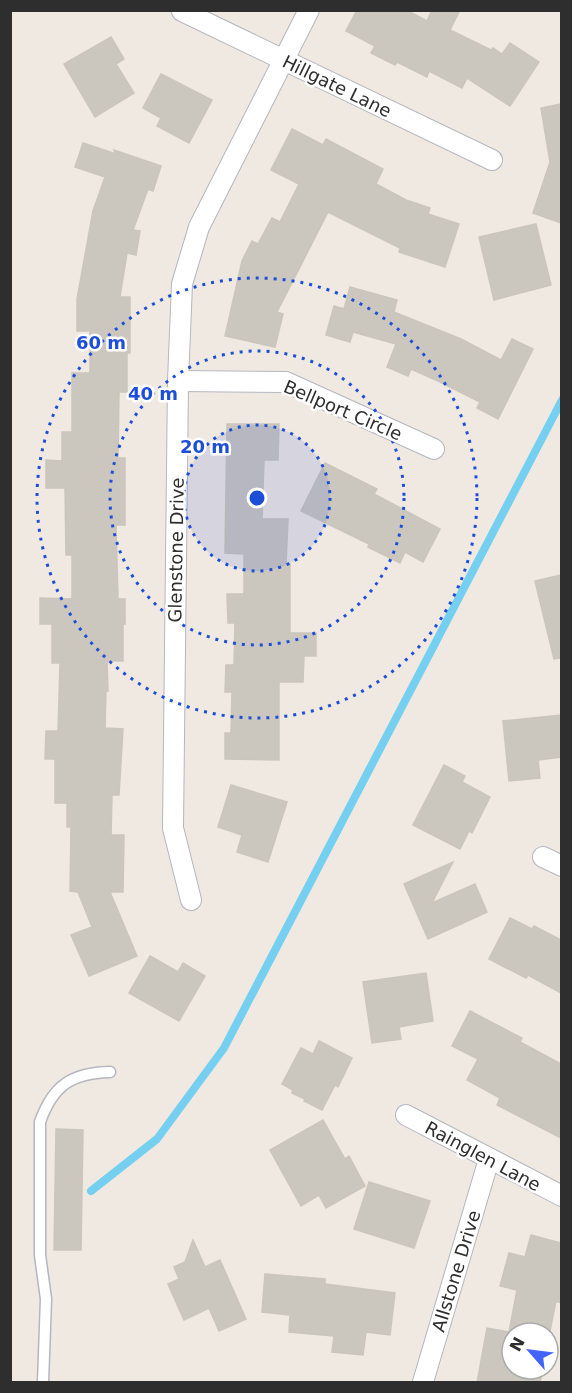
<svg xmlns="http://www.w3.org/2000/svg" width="572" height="1393" font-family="'DejaVu Sans',sans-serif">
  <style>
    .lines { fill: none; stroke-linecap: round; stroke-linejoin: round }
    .stream { stroke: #75cff0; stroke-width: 8 }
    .building { fill: #cbc7bf; stroke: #cbc5ba; stroke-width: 1.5 }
    .lane-casing { stroke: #b4b7c1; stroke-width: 13 }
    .street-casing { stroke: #b4b7c1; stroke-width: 22 }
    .lane { stroke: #fff; stroke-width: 10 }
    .street { stroke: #fff; stroke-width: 20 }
    .ring { fill: none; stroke: #1d4ed8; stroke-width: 3; stroke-dasharray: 3 6 }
    .labels { text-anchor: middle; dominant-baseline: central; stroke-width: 5; stroke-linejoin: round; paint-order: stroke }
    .street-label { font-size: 18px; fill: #2e2e2e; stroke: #fff }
    .centre { fill: #1d4ed8; stroke: #fff; stroke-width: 3 }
    .ring-label { font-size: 18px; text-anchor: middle; font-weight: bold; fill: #1d4ed8; stroke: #fff; stroke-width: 5; stroke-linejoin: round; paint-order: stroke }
  </style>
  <rect width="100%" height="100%" fill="#efe9e1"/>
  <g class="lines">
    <path class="stream" d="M91 1191 157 1139 224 1048 562 400"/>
  </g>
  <g class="building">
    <path d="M357 10H406L427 21 432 10H460L450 30 491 50 493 48 502 54 510 43 539 62 510 106 467 78 462 88 429 71 427 77 397 62 395 65 371 53 375 46 346 31Z"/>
    <path d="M111 37 124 59 116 64 134 93 95 117 64 64Z"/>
    <path d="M161 74 212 100 189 143 157 126 161 118 143 108Z"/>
    <path d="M561 104V223L533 213 550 162 541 108Z"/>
    <path d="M292 129 323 145 326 139 383 169 376 184 406 200 430 208 428 214 459 224 445 267 399 252 400 248 328 212 277 312 283 314 275 347 225 336 242 261 252 241 258 244 272 218 280 222 299 184 271 170Z"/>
    <path d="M83 143 116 154 114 150 161 166 153 191 148 189 133 230 140 231 136 255 127 253 120 297H130V353H127V392H119L118 458H125V525H116L118 599H125V624H123V661H107L108 691H106L105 728 123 729 119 795H112L111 835H124L123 892H110L137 956 89 976 71 935 92 927 78 892 70 891 71 827H67V803H55V759H45L46 731H58L60 663H52V624H40V598L72 599V555H66L65 488H46V460L62 461V432H72V373H90V331H77V299L93 211 105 177 75 167Z"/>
    <path d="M536 224 551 285 494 300 479 237Z"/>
    <path d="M350 287 397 300 394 312 461 339 501 360 512 339 533 349 498 419 477 408 480 402 438 381 411 369 408 376 387 367 396 344 353 332 350 342 326 335 334 306 344 309Z"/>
    <path d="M227 424H279L278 460H264L262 519H288L286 564H290V633H316V656H304L303 682H279V760L225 759V733H231L232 692H225L226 665H234L235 623H228L227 594H244V554L225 553Z"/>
    <path d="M325 463 377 489 374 494 440 529 423 562 405 552 400 563 368 547 369 544 301 511Z"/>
    <path d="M561 575V658L554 659 535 581Z"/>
    <path d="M561 715V757L538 760 540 778 509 781 503 721Z"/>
    <path d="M444 765 465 776 462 782 490 797 472 833 469 831 460 849 413 825Z"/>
    <path d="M231 785 287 802 268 862 237 852 242 835 218 827Z"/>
    <path d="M453 862 432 903 475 884 487 912 428 939 404 884Z"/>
    <path d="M510 918 532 929 534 926 561 940V993L528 975 526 978 489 959Z"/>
    <path d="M150 956 178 972 183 963 205 976 179 1021 129 993Z"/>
    <path d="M426 973 433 1021 399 1027 401 1039 372 1043 363 982Z"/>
    <path d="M470 1011 522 1038 520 1042 561 1064V1138L497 1105 500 1098 467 1080 478 1059 452 1046Z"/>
    <path d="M319 1041 352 1058 338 1087 335 1085 322 1110 304 1101 305 1099 292 1093 293 1090 282 1084 301 1048 313 1054Z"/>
    <path d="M323 1120 345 1159 349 1156 365 1186 326 1208 319 1195 301 1206 270 1150Z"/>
    <path d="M56 1129 83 1130 81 1250H54Z"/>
    <path d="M369 1182 430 1201 414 1248 354 1229Z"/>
    <path d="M531 1235 561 1243V1303L556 1301 548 1341V1333H512V1369H543L540 1383H477L487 1328 509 1332 517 1290 500 1286 509 1253 525 1257Z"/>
    <path d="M193 1240 205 1267 220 1260 246 1319 219 1331 209 1308 184 1320 168 1284 179 1279 174 1267 185 1262Z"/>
    <path d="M265 1274 325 1279V1284L395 1293 390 1335 366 1332 363 1355 332 1352 334 1336 289 1332 290 1315 262 1312Z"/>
  </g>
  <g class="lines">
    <g class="lane-casing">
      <path id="lane" d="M43 1382 46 1299 40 1255V1122C53 1085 72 1073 110 1072"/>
    </g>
    <g class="street-casing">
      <g id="street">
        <path d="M182 11 492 160"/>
        <path d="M178 381 286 382 434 449"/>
        <path d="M543 857 562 866"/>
        <path d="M191 900 173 828 178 381 182 284 199 227 309 10"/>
        <path d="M406 1115 562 1196"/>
        <path d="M423 1382 489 1159"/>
      </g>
    </g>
    <use href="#lane" class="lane"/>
    <use href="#street" class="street"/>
  </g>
  <circle cx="257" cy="498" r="73" fill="#1d4ed8" fill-opacity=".12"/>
  <g class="ring">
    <circle cx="257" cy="498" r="73"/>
    <circle cx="257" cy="498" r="147"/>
    <circle cx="257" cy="498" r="220"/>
  </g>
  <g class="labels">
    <g class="street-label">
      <text transform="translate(337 86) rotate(26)">Hillgate Lane</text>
      <text transform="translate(343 410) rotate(23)">Bellport Circle</text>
      <text transform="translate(176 550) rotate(-89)">Glenstone Drive</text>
      <text transform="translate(483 1156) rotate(28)">Rainglen Lane</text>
      <text transform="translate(456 1271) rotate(-73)">Allstone Drive</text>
    </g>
  </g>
  <circle cx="257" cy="498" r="9" class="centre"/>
  <g class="ring-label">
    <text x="101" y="349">60 m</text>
    <text x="153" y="400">40 m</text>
    <text x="205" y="453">20 m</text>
  </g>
  <rect width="572" height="1393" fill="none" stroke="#2e2e2e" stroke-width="24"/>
  <g transform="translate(530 1351) rotate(298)"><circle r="28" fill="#ffffff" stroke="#ababab" stroke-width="1.5"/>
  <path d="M0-4.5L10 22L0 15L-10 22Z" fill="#4264fb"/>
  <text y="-9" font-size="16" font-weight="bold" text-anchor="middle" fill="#2e2e2e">N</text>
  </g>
</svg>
